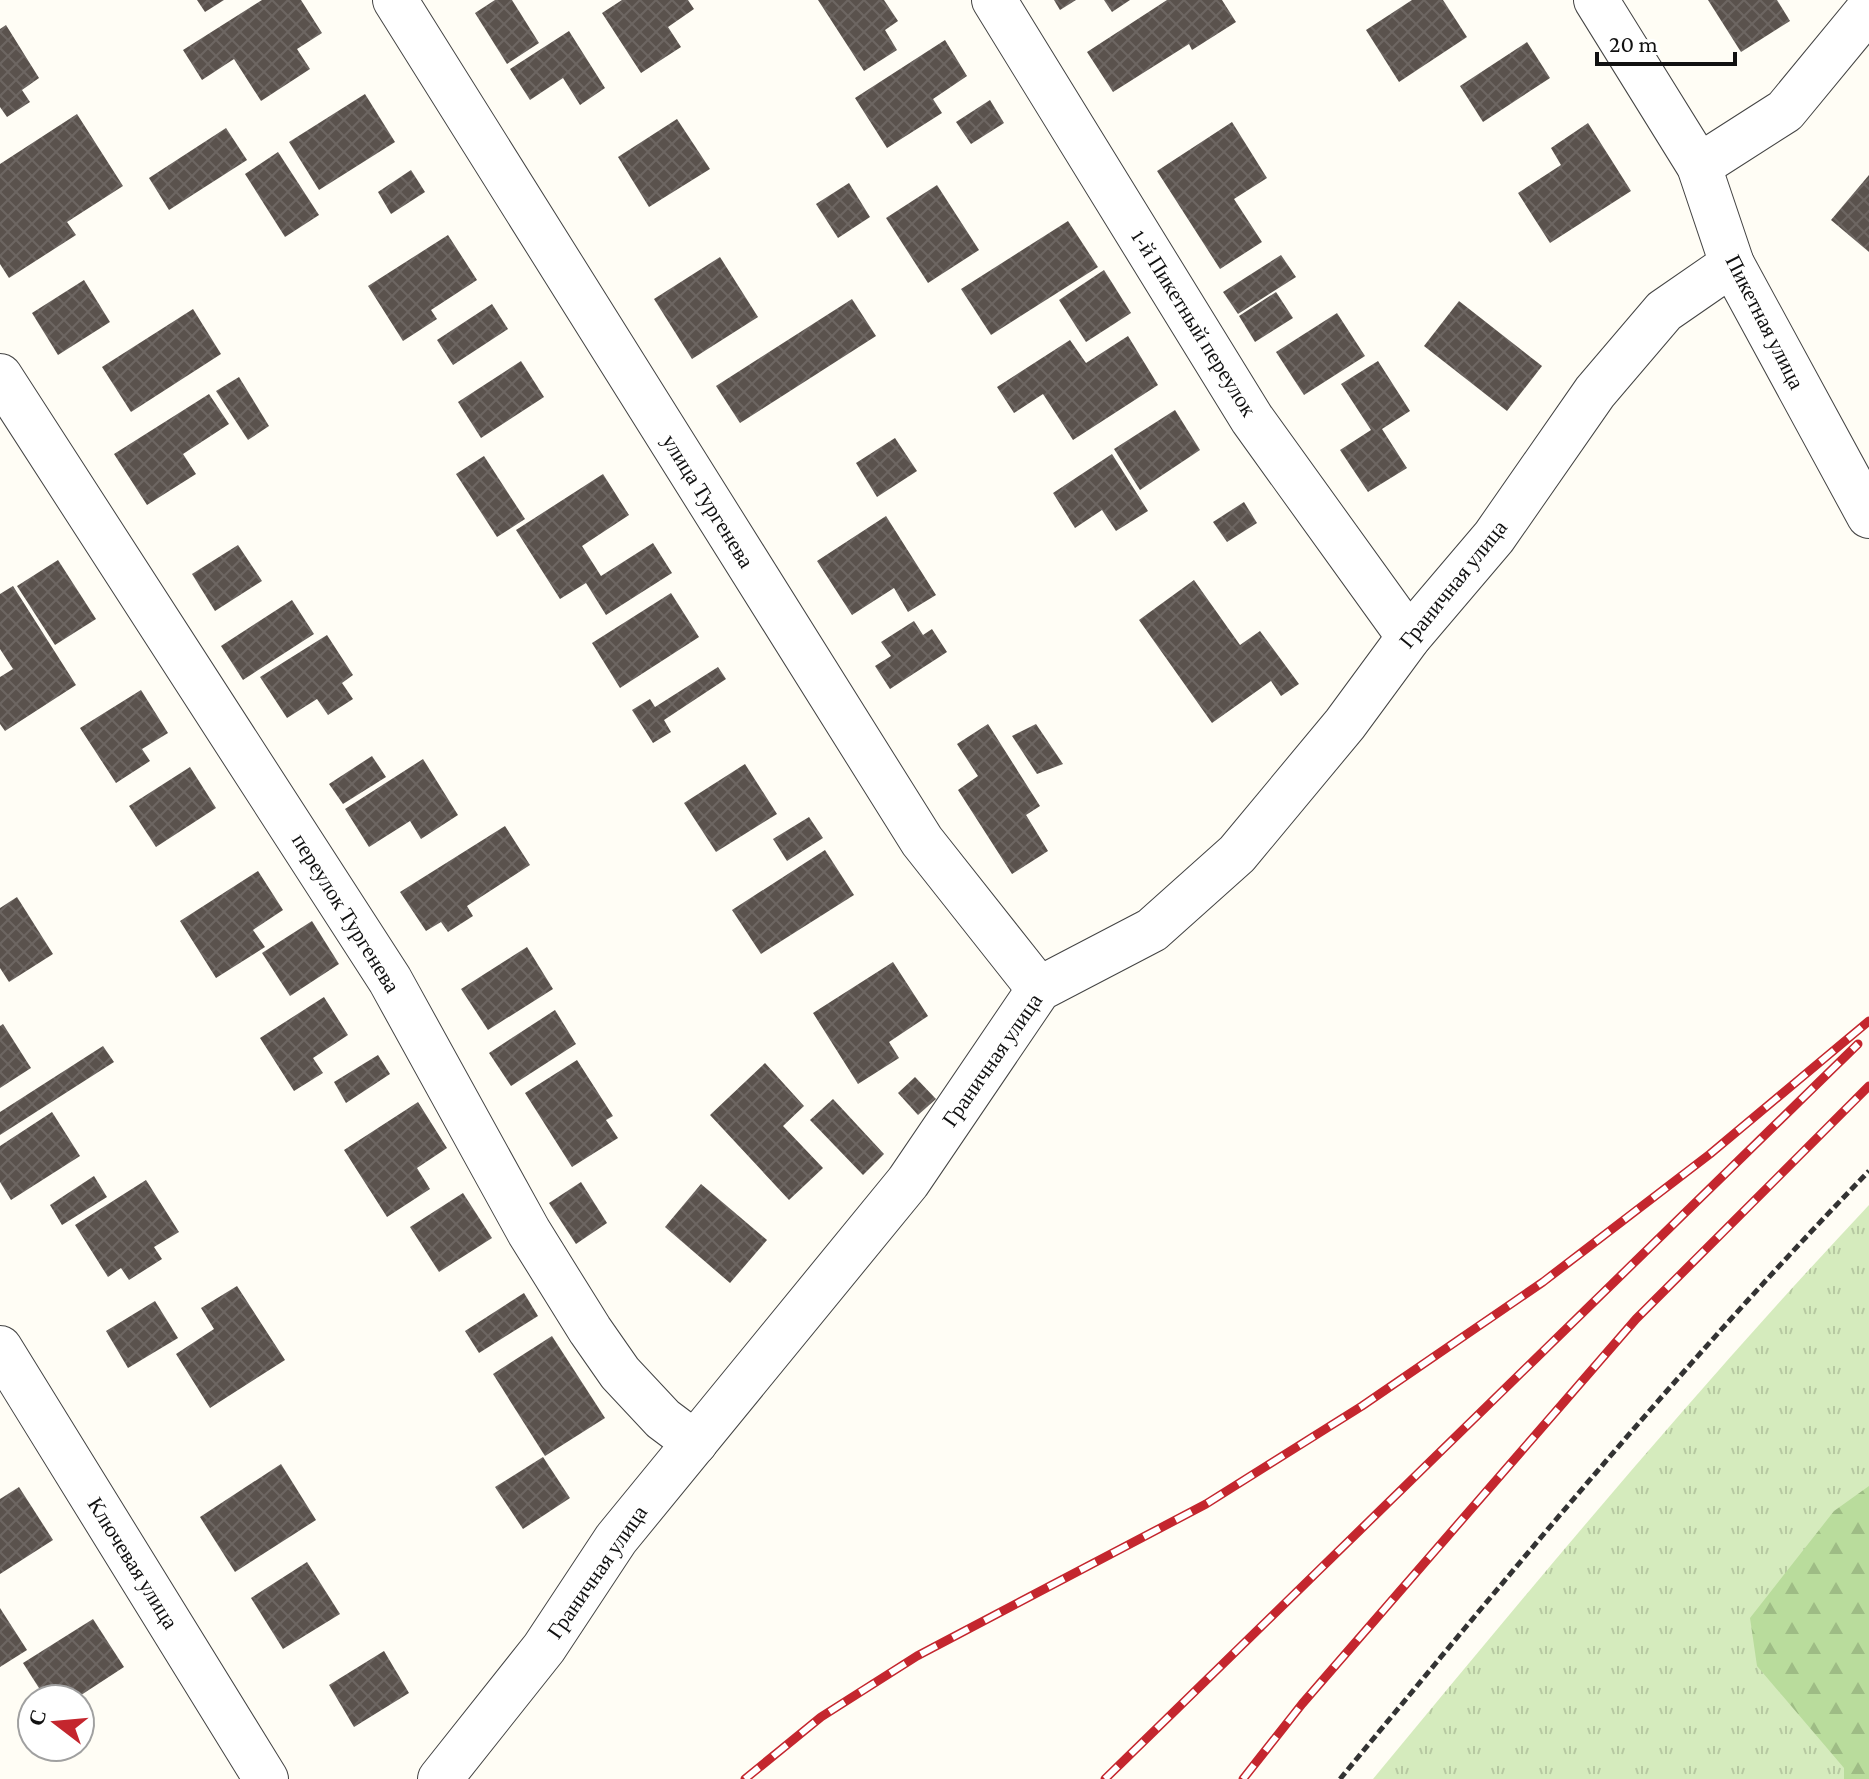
<svg xmlns="http://www.w3.org/2000/svg" width="1869" height="1779" font-family="'Crimson Pro',serif">
  <style>
    .grass { fill: url(#grass-tufts) }
    .forest { fill: url(#forest-firs) }
    .building { fill: url(#building-cross-hatch) }
    .lines { fill: none; stroke-linecap: round; stroke-linejoin: round }
    .street-casing { stroke: #444; stroke-width: 46 }
    .path { stroke: #333; stroke-width: 5; stroke-dasharray: 8 4; stroke-linecap: butt }
    .street { stroke: #fff; stroke-width: 44 }
    .rail-casing { stroke: #c4262e; stroke-width: 9 }
    .rail { stroke: #fff; stroke-width: 6; stroke-dasharray: 18; stroke-linecap: butt }
    .labels { text-anchor: middle; dominant-baseline: central; stroke-width: 8; stroke-linejoin: round; paint-order: stroke }
    .street-label { font-size: 22px; fill: #111; stroke: #fff }
  </style>
  <defs>
    <pattern id="grass-tufts" width="24" height="20" patternUnits="userSpaceOnUse" patternTransform="scale(2)"><rect width="24" height="20" fill="#d5ebbd"/><path d="M3 7l-1-3M5 7V3M7 7l1-3M15 17l-1-3M17 17v-4M19 17l1-3" fill="none" stroke="#b6c8a1"/></pattern>
    <pattern id="forest-firs" width="22" height="20" patternUnits="userSpaceOnUse" patternTransform="scale(2)"><rect width="22" height="20" fill="#b9dc9c"/><path d="M5 1l3.5 6h-7zM16 11l3.5 6h-7z" fill="#9ebc85"/></pattern>
    <pattern id="building-cross-hatch" width="8" height="8" patternUnits="userSpaceOnUse" patternTransform="scale(2)"><rect width="8" height="8" fill="#5a524d"/><path d="M0 0l8 8M0 8l8-8" fill="none" stroke="#6d6662"/></pattern>
  </defs>
  <rect width="100%" height="100%" fill="#fffdf5"/>
  <path class="grass" d="M1869 1205V1779H1373C1534 1584 1696 1389 1869 1205Z"/>
  <path class="forest" d="M1869 1486V1779H1844V1768L1757 1666 1750 1618 1834 1511Z"/>
  <g class="building">
    <path d="M197 0H224L205 12Z"/>
    <path d="M262 0H301L322 33 297 49 310 69 261 101 234 59 202 80 183 50Z"/>
    <path d="M495 0H512L539 43 507 64 475 13Z"/>
    <path d="M622 0H688L694 9 668 27 681 47 641 73 602 13Z"/>
    <path d="M818 0H884L898 21 885 30 897 50 864 71Z"/>
    <path d="M1054 0H1076L1060 10Z"/>
    <path d="M1104 0H1130L1112 12Z"/>
    <path d="M1167 0H1222L1236 22 1192 50 1189 44 1113 92 1087 52Z"/>
    <path d="M1412 0H1443L1467 37 1399 82 1366 30Z"/>
    <path d="M1708 0H1777L1790 21 1741 52Z"/>
    <path d="M6 25 39 78 22 90 30 102 7 117 0 107V29Z"/>
    <path d="M569 31 605 88 580 105 563 78 530 100 510 69Z"/>
    <path d="M945 40 967 76 933 99 942 113 887 148 855 98Z"/>
    <path d="M1527 42 1550 78 1483 122 1460 86Z"/>
    <path d="M365 94 395 142 319 190 289 142Z"/>
    <path d="M990 100 1004 123 971 144 956 122Z"/>
    <path d="M77 114 123 186 67 222 76 235 9 278 0 264V164Z"/>
    <path d="M677 119 710 169 649 207 618 157Z"/>
    <path d="M1232 122 1267 178 1234 199 1262 242 1220 269 1157 171Z"/>
    <path d="M1588 123 1631 191 1550 243 1518 193 1561 165 1551 148Z"/>
    <path d="M226 128 247 160 169 210 149 178Z"/>
    <path d="M278 152 319 215 285 237 245 174Z"/>
    <path d="M411 170 425 192 391 214 378 192Z"/>
    <path d="M1869 175V252L1831 220Z"/>
    <path d="M849 183 870 217 838 238 816 204Z"/>
    <path d="M937 185 979 250 928 283 886 218Z"/>
    <path d="M1068 221 1098 267 991 335 961 289Z"/>
    <path d="M448 235 477 280 431 310 437 319 403 341 368 286Z"/>
    <path d="M1281 255 1296 277 1238 314 1223 292Z"/>
    <path d="M720 257 758 317 692 359 654 299Z"/>
    <path d="M1104 270 1131 313 1086 342 1059 300Z"/>
    <path d="M84 280 110 322 58 355 32 313Z"/>
    <path d="M1276 292 1293 318 1255 342 1239 316Z"/>
    <path d="M852 299 876 336 740 423 716 386Z"/>
    <path d="M1459 301 1542 366 1507 411 1424 346Z"/>
    <path d="M492 304 508 329 453 365 437 340Z"/>
    <path d="M193 309 221 354 131 412 102 367Z"/>
    <path d="M1337 313 1365 356 1304 395 1276 352Z"/>
    <path d="M1128 336 1158 385 1073 440 1043 394 1014 413 997 387 1070 340 1086 363Z"/>
    <path d="M521 361 544 397 481 438 458 402Z"/>
    <path d="M1378 361 1410 411 1382 429 1407 468 1368 492 1340 450 1371 430 1341 384Z"/>
    <path d="M239 377 269 426 248 440 216 391Z"/>
    <path d="M209 394 229 424 183 454 196 474 147 505 114 454Z"/>
    <path d="M1175 410 1200 450 1140 490 1114 449Z"/>
    <path d="M895 438 917 471 877 497 856 463Z"/>
    <path d="M1112 454 1148 511 1116 531 1102 510 1075 528 1053 493Z"/>
    <path d="M484 456 525 519 497 537 456 474Z"/>
    <path d="M603 474 629 515 582 546 601 576 653 543 672 573 606 615 586 583 560 599 516 530Z"/>
    <path d="M1244 502 1257 523 1227 542 1213 522Z"/>
    <path d="M886 516 936 595 908 612 894 588 852 615 817 561Z"/>
    <path d="M238 545 262 581 215 611 192 574Z"/>
    <path d="M58 560 96 619 55 645 17 586Z"/>
    <path d="M1194 580 1240 645 1260 631 1299 684 1281 696 1271 681 1212 723 1139 620Z"/>
    <path d="M13 586 76 685 5 731 0 724V677L13 669 0 649V594Z"/>
    <path d="M671 593 699 637 620 688 592 643Z"/>
    <path d="M292 600 314 634 243 680 221 646Z"/>
    <path d="M914 621 923 635 932 629 947 652 890 689 875 666 891 656 881 642Z"/>
    <path d="M327 635 353 675 342 683 353 699 328 715 317 699 287 718 260 677Z"/>
    <path d="M718 667 726 679 664 720 671 732 653 743 632 710 650 699 655 707Z"/>
    <path d="M141 690 168 733 142 749 150 761 116 783 80 728Z"/>
    <path d="M988 724 1040 806 1026 815 1048 851 1012 874 958 790 978 776 957 744Z"/>
    <path d="M1036 724 1063 764 1037 774 1012 736Z"/>
    <path d="M372 756 386 777 343 804 329 784Z"/>
    <path d="M423 759 458 815 421 839 410 821 369 847 345 809Z"/>
    <path d="M745 764 777 814 716 852 684 803Z"/>
    <path d="M190 767 216 808 156 847 129 806Z"/>
    <path d="M809 817 823 838 787 861 773 839Z"/>
    <path d="M505 826 530 865 467 906 473 916 448 932 441 922 426 931 400 892Z"/>
    <path d="M825 850 854 895 761 954 732 910Z"/>
    <path d="M258 871 283 910 253 930 265 947 216 978 180 921Z"/>
    <path d="M17 897 53 954 9 982 0 968V908Z"/>
    <path d="M312 921 339 964 290 996 262 953Z"/>
    <path d="M527 947 553 989 488 1030 461 989Z"/>
    <path d="M893 962 928 1016 889 1042 899 1058 858 1084 813 1013Z"/>
    <path d="M324 997 348 1035 313 1058 323 1073 294 1091 260 1038Z"/>
    <path d="M555 1010 576 1044 511 1086 489 1053Z"/>
    <path d="M3 1024 31 1068 0 1088V1026Z"/>
    <path d="M103 1046 114 1062 0 1135V1112Z"/>
    <path d="M378 1055 390 1074 346 1103 334 1082Z"/>
    <path d="M577 1060 613 1116 606 1120 618 1138 572 1167 525 1093Z"/>
    <path d="M765 1063 804 1106 783 1126 823 1168 789 1200 710 1115Z"/>
    <path d="M915 1077 936 1099 918 1115 898 1093Z"/>
    <path d="M833 1099 884 1154 863 1175 810 1120Z"/>
    <path d="M418 1102 447 1148 417 1168 430 1189 387 1217 344 1150Z"/>
    <path d="M52 1112 80 1156 11 1200 0 1182V1146Z"/>
    <path d="M94 1176 107 1197 62 1225 50 1205Z"/>
    <path d="M146 1180 179 1232 154 1247 162 1259 129 1280 121 1268 108 1277 75 1225Z"/>
    <path d="M581 1182 607 1223 576 1244 549 1203Z"/>
    <path d="M701 1184 767 1240 730 1283 665 1227Z"/>
    <path d="M463 1193 492 1238 439 1272 410 1227Z"/>
    <path d="M237 1286 285 1360 210 1408 176 1354 214 1329 201 1308Z"/>
    <path d="M524 1293 538 1316 479 1353 465 1331Z"/>
    <path d="M155 1301 178 1338 128 1368 106 1331Z"/>
    <path d="M552 1336 605 1418 545 1456 493 1374Z"/>
    <path d="M543 1457 570 1498 523 1529 495 1487Z"/>
    <path d="M281 1464 316 1520 235 1572 200 1517Z"/>
    <path d="M19 1487 53 1540 0 1574V1499Z"/>
    <path d="M307 1562 340 1614 283 1649 251 1598Z"/>
    <path d="M0 1608 27 1650 0 1667Z"/>
    <path d="M93 1619 124 1667 75 1699H46L23 1663Z"/>
    <path d="M384 1651 409 1693 354 1727 329 1685Z"/>
  </g>
  <g class="lines">
    <g class="street-casing">
      <g id="street">
        <path d="M395 0 922 841 1039 989"/>
        <path d="M994 0 1252 419 1409 637"/>
        <path d="M1596 0 1699 166 1732 264 1869 516"/>
        <path d="M1699 166 1785 111 1869 9"/>
        <path d="M0 376 390 980 529 1232 590 1330 620 1373 663 1419 695 1443"/>
        <path d="M0 1348 266 1779"/>
        <path d="M440 1779 544 1648 616 1539 908 1182 1039 989 1152 930 1237 854 1345 724 1409 637 1494 537 1595 392 1664 311 1732 264"/>
      </g>
    </g>
    <path class="path" d="M1340 1779C1511 1572 1682 1364 1869 1171"/>
    <use href="#street" class="street"/>
    <g class="rail-casing">
      <g id="rail">
        <path d="M745 1779 821 1717 917 1656 1206 1504 1362 1406 1543 1282 1710 1154 1869 1021"/>
        <path d="M1105 1779 1858 1044"/>
        <path d="M1243 1779 1302 1704 1636 1319 1869 1086"/>
      </g>
    </g>
    <use href="#rail" class="rail"/>
  </g>
  <g class="labels">
    <g class="street-label">
      <text transform="translate(1765 322) rotate(63)">Пикетная улица</text>
      <text transform="translate(1194 323) rotate(58)">1-й Пикетный переулок</text>
      <text transform="translate(708 501) rotate(58)">улица Тургенева</text>
      <text transform="translate(1453 584) rotate(-51)">Граничная улица</text>
      <text transform="translate(346 913) rotate(58)">переулок Тургенева</text>
      <text transform="translate(992 1060) rotate(-55)">Граничная улица</text>
      <text transform="translate(133 1563) rotate(58)">Ключевая улица</text>
      <text transform="translate(597 1572) rotate(-55)">Граничная улица</text>
    </g>
  </g>
  <g transform="translate(56 1723) rotate(286)"><circle r="38" fill="#ffffff" stroke="#a0a0a0" stroke-width="2"/>
  <path d="M0-6L14 30L0 20L-14 30Z" fill="#c4262e"/>
  <text y="-12" font-size="22" font-weight="bold" text-anchor="middle" fill="#111111">С</text>
  </g>
  <path d="M1597 52v12h138v-12" fill="none" stroke="#111111" stroke-width="4"/>
  <text x="1609" y="52" font-size="24" fill="#111111" stroke="#ffffff" stroke-width="6" paint-order="stroke">20 m</text>
</svg>
